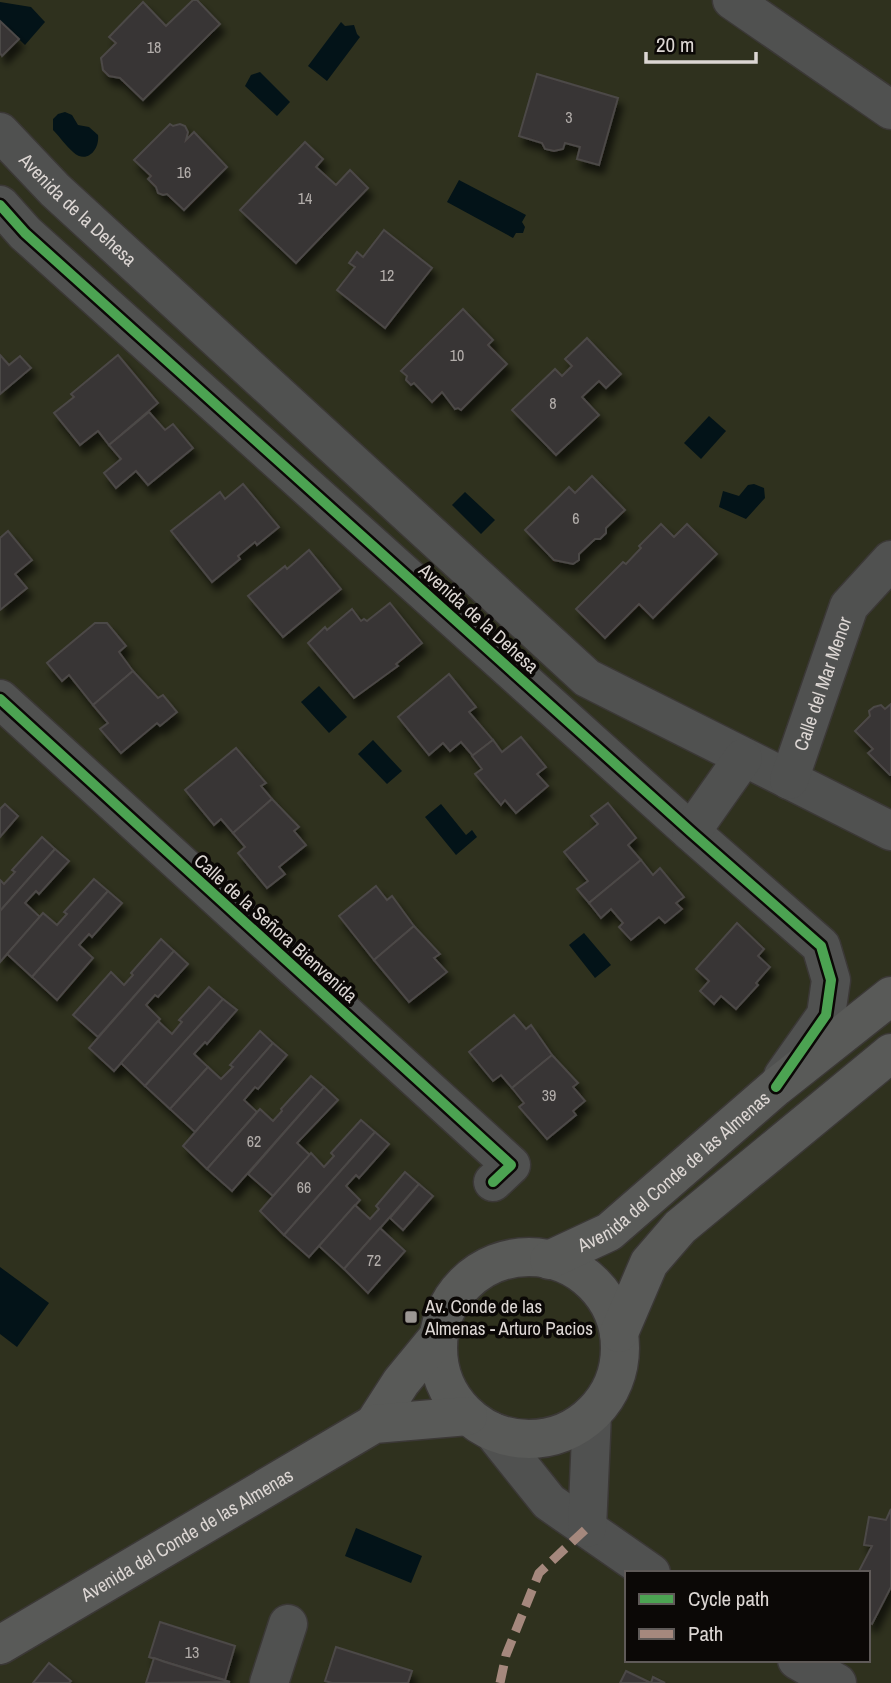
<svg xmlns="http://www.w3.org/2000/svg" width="891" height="1683" font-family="'Archivo Narrow',sans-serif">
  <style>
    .green { fill: #2f311e; fill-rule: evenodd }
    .water { fill: #031318 }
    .building { fill: #393434; stroke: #4c4847; stroke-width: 2; filter: url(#shadow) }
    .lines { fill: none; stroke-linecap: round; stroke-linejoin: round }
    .minor-casing { stroke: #3b3836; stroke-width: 41 }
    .major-casing { stroke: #3b3836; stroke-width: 41 }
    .minor { stroke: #505150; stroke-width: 38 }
    .major { stroke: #595a58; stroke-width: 38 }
    .quiet { stroke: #a5887d; stroke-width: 9; stroke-dasharray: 18 9; stroke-linecap: butt }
    .cycleway-casing { stroke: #0b0806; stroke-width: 15 }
    .cycleway { stroke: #4ca352; stroke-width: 10 }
    .poi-dot { fill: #9b9693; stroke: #0b0806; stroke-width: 2.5 }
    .labels { text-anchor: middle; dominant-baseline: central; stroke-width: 7; stroke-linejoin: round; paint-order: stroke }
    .number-label { font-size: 16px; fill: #b3aeab }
    .street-label { font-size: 19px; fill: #dcd6d3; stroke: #0b0806 }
    .poi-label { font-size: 19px; fill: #dcd6d3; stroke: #0b0806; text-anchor: start }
  </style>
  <defs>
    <filter id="shadow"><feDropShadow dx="4.5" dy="8" stdDeviation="3.5" flood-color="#0009"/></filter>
  </defs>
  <rect width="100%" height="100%" fill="#221e1b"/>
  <path class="green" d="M0 0H891V1683H0ZM627 1573H868V1660H627Z"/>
  <g class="water">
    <path d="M0 2 31 7 45 22 25 45 0 21Z"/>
    <path d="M341 22 345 26 354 25 357 34 360 37 327 81 308 66Z"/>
    <path d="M260 72 290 102 277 116 245 86 251 75Z"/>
    <path d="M65 112 72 115 78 125 89 127 98 135C100 149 87 165 73 152 66 146 60 137 53 130V119L58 114Z"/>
    <path d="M459 180 526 215 522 222 525 227 523 233H516L513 238 447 202Z"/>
    <path d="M709 416 726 431 701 459 684 443Z"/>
    <path d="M754 484 764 488 765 498 746 519 719 507 723 491 739 496 748 485Z"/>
    <path d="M465 492 495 520 481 534 452 505Z"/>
    <path d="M319 686 347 717 329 733 301 702Z"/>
    <path d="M373 740 402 771 387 784 358 754Z"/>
    <path d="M441 804 466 835 472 830 477 837 456 855 425 817Z"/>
    <path d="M584 933 611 965 595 978 569 945Z"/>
    <path d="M0 1267 49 1303 17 1347 0 1334Z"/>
    <path d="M356 1528 422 1556 411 1583 345 1556Z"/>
  </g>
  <g class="building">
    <path d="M193 0H197L220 24 143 100 120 78 109 76 103 70 101 58 116 43 109 37 143 2 166 26Z"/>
    <path d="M0 21 19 39 2 56 0 53Z"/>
    <path d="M537 74 618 98 599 165 577 159 580 147 565 143 563 149 554 151 545 149 542 143 519 136Z"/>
    <path d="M170 124 173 126 180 124 185 126 188 132 186 140 194 132 227 167 184 210 167 194 163 195 158 193 156 187 148 179 151 176 134 160Z"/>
    <path d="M305 142 323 159 316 167 336 185 350 170 368 188 296 263 240 210Z"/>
    <path d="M384 230 432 268 385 328 337 290 355 267 349 263 357 252 363 257Z"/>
    <path d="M463 309 493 340 488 345 507 364 461 410 458 408 455 409 442 392 432 402 414 383 411 385 406 380 407 376 401 371Z"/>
    <path d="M587 338 621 374 606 388 599 381 582 397 599 415 556 455 512 410 555 369 562 376 572 366 565 359Z"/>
    <path d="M0 355 9 365 20 356 31 368 0 394Z"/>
    <path d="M118 355 158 403 109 445 98 431 80 445 54 413 74 397 71 394Z"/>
    <path d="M149 412 165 430 173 424 193 448 148 485 136 471 116 488 104 473 121 459 109 445Z"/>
    <path d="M592 476 625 510 606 528V533L600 539H595L579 554V560L573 564 554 560 525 530 569 487 575 493Z"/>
    <path d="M243 484 279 527 257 545 255 542 238 556 240 559 212 582 171 531 220 492 225 499Z"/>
    <path d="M661 524 674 537 687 524 717 554 653 618 639 604 605 638 576 609 623 562 626 564 641 548 639 546Z"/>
    <path d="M8 531 32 560 15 574 27 588 0 610V538Z"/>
    <path d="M309 550 341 589 283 637 248 596 285 566 287 569Z"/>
    <path d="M390 603 422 643 396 664 398 666 354 698 308 643 325 627 327 630 352 609 361 621 364 619 367 621Z"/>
    <path d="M95 623H107L126 646 119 652 133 671 93 705 69 675 62 681 47 663Z"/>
    <path d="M133 671 158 698 163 695 177 712 160 726 157 723 121 753 100 729 108 723 93 705Z"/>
    <path d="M449 674 476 707 469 712 493 740 473 756 461 742 450 751 443 743 429 755 398 717Z"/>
    <path d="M891 704V775H890L868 753 873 749 855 731 870 716 869 711 874 707 881 705 885 709Z"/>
    <path d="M521 737 546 767 537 774 548 786 516 813 505 800 501 805 475 774 482 769 472 756 493 740 502 752Z"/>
    <path d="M236 748 266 783 261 786 272 799 233 833 221 819 214 825 185 790Z"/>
    <path d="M272 799 299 827 294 831 306 845 279 867 285 874 267 888 238 853 245 847 233 833Z"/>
    <path d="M608 803 636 838 628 845 641 860 589 903 577 889 588 881 564 852 598 824 591 816Z"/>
    <path d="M5 804 18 816 0 837V809Z"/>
    <path d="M42 837 55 849 0 911V880L4 884 15 872 12 870Z"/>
    <path d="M55 849 69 861 39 894 36 891 25 903 40 917 0 962V911Z"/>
    <path d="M641 860 653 875 660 868 684 897 676 903 682 909 665 923 659 917 631 940 619 927 623 923 611 909 601 918 589 903Z"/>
    <path d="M94 879 108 891 32 977 7 954 43 913 57 925 67 914 64 912Z"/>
    <path d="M376 886 387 900 392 896 414 926 374 960 339 916Z"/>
    <path d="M108 891 122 903 92 937 89 934 79 945 93 958 57 1000 32 977Z"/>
    <path d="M737 923 764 949 758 956 770 967 756 983 758 985 736 1009 721 996 714 1004 700 991 709 981 696 969Z"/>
    <path d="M414 926 440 954 434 958 447 972 409 1002 374 960Z"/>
    <path d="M161 939 174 951 98 1037 73 1015 111 972 124 985 133 975 131 973Z"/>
    <path d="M174 951 188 964 158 997 155 995 146 1005 160 1019 114 1071 89 1048Z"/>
    <path d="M209 987 223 999 145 1086 121 1063 158 1021 172 1034 182 1022 179 1020Z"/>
    <path d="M223 999 237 1010 207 1044 205 1042 194 1054 208 1067 170 1109 145 1086Z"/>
    <path d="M514 1015 526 1029 531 1025 552 1055 512 1088 501 1075 493 1081 469 1052Z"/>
    <path d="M260 1031 273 1043 195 1132 170 1109 208 1067 221 1079 233 1067 230 1065Z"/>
    <path d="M273 1043 287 1055 258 1089 255 1087 244 1100 257 1112 207 1169 183 1146Z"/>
    <path d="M552 1055 578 1083 573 1087 585 1101 573 1111 576 1115 547 1139 519 1107 524 1103 512 1088Z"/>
    <path d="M311 1076 324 1087 232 1191 207 1169 260 1109 273 1121 282 1111 281 1109Z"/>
    <path d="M324 1087 338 1100 297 1143 310 1155 273 1196 248 1174Z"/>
    <path d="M361 1120 375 1132 284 1235 260 1211 311 1153 324 1167 334 1156 331 1153Z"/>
    <path d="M375 1132 389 1144 359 1178 356 1175 346 1186 360 1200 309 1257 284 1235Z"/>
    <path d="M405 1172 419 1184 344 1269 319 1246 355 1205 370 1219 379 1209 376 1206Z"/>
    <path d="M419 1184 433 1196 403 1230 390 1218Z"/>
    <path d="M380 1228 405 1251 368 1293 344 1269Z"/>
    <path d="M891 1509V1587L872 1624 868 1622V1573H858L872 1546 864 1545 869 1517 886 1520Z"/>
    <path d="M160 1622 235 1646 225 1680 149 1657Z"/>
    <path d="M336 1647 412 1671 408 1683H332L325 1681Z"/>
    <path d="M154 1658 165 1662 230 1682 146 1683Z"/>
    <path d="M49 1663 71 1681 69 1683H33Z"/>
    <path d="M626 1671 651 1683 653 1677 665 1683H620Z"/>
  </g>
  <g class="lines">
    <g class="minor-casing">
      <g id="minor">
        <path d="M732 0 891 110"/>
        <path id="s1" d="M0 132 55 190 587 678 891 831"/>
        <path d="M0 205 25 233 691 832 821 946 831 980 826 1015 783 1076"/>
        <path d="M0 699 511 1165 493 1182"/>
        <path id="s2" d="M789 780 849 606 891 560"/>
        <path d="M691 832 743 758"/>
        <path d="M493 1432 549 1502 651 1573"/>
        <path d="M587 1528 592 1414"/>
        <path d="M797 1660 837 1683"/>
        <path d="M269 1683 288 1624"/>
      </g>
    </g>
    <g class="major-casing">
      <g id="major">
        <circle cx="529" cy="1348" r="91"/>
        <path id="s3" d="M549 1260 609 1232 776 1087 891 996"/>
        <path d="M619 1333 649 1263 680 1227 891 1053"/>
        <path d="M374 1424 401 1382 438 1337"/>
        <path id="s4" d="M0 1645 374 1424 468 1416"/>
      </g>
    </g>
    <use href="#minor" class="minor"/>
    <use href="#major" class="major"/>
    <path class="quiet" d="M500 1683 506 1655 539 1573 587 1528"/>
    <g class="cycleway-casing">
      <g id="cycleway">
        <path d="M0 205 25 233 691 832 821 946 831 980 826 1015 776 1087"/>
        <path d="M0 699 511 1165 493 1182"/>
      </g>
    </g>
    <use href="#cycleway" class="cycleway"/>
  </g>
  <rect class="poi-dot" x="404" y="1310" width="14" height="14" rx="3.5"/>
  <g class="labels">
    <g class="number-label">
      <text x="154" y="47">18</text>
      <text x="569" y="117">3</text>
      <text x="184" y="172">16</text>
      <text x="305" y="198">14</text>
      <text x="387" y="275">12</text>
      <text x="457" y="355">10</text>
      <text x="553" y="403">8</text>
      <text x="576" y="518">6</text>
      <text x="549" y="1095">39</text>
      <text x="254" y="1141">62</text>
      <text x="304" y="1187">66</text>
      <text x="374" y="1260">72</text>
      <text x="192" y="1652">13</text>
    </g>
    <g class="street-label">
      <text stroke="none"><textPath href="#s1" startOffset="110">Avenida de la Dehesa</textPath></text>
      <text transform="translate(479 618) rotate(42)">Avenida de la Dehesa</text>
      <text stroke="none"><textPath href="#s2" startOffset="102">Calle del Mar Menor</textPath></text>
      <text transform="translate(276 928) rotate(42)">Calle de la Señora Bienvenida</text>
      <text stroke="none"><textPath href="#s3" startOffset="154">Avenida del Conde de las Almenas</textPath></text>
      <text stroke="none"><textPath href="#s4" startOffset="217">Avenida del Conde de las Almenas</textPath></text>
    </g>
    <g class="poi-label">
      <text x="425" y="1306">Av. Conde de las<tspan x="425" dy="22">Almenas - Arturo Pacios</tspan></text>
    </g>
  </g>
  <rect x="625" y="1571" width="245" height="91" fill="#0b0806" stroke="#5f5a58" stroke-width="2"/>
  <rect x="639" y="1594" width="35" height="10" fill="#4ca352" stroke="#5f5a58" stroke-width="2"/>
  <text x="688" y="1606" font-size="21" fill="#dcd6d3">Cycle path</text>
  <rect x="639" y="1629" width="35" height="10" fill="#a5887d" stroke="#5f5a58" stroke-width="2"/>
  <text x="688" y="1641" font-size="21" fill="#dcd6d3">Path</text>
  <path d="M646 52v10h110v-10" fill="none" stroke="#dcd6d3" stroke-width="3.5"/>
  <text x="656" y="52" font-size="21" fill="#dcd6d3" stroke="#0b0806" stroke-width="5" paint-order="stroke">20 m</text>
</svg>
